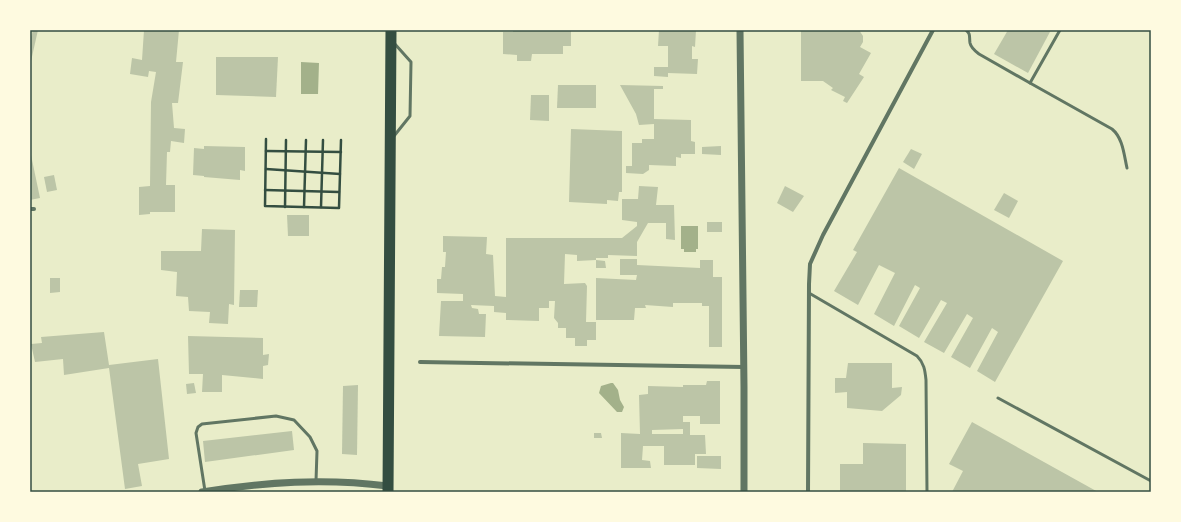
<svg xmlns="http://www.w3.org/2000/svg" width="1181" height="522" font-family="Poppins,sans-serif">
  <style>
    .water { fill: #a3b18a }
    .building { fill: #bcc5a7; fill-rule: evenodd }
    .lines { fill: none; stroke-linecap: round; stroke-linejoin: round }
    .path { stroke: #344e41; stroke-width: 2.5 }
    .service { stroke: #617663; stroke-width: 3 }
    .minor { stroke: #617663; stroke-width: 4 }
    .tertiary { stroke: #617663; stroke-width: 7 }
    .trunk { stroke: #344e41; stroke-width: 11 }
    .neatline { fill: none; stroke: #344e41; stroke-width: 1.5 }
  </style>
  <rect width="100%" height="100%" fill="#e9edc9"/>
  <g class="water">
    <path d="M301 62 319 63 318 94H301Z"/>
    <path d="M681 226H698V249H696V252H684V249H681Z"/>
    <path d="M611 383H613L618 390 620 400 624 407 622 412H617L599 393 601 386Z"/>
  </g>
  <g class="building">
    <path d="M33 30H38L31 61 30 41Z"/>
    <path d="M144 30H179L176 62H183L178 103H172L174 128 185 129 184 143 171 141 170 152H167L166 185H175V212H150V214L139 215V187L150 186 151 102 156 72 149 71 148 77 130 74 132 58 142 60Z"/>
    <path d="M513 30H571V46H563V54H532L531 61H517V55L503 54V32H513Z"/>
    <path d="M659 30H696L695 47 692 46V59H698L697 74 668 73V77L654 76V67H668V46H658Z"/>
    <path d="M801 30H859L863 36V42L860 47 871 53 859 74 864 77 847 103 843 101 845 97 831 90 833 88 823 81H801Z"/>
    <path d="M1008 30H1051L1028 73 994 54Z"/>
    <path d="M216 57H278L276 97 216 95Z"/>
    <path d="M558 85H596V108H557Z"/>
    <path d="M620 85 663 86V89H654V119L691 120V141L695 142V154H681V158L676 157V166L649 165V170L643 174 626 173V166H632V143H642V139H654V124L639 125 636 114Z"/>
    <path d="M531 95H549V121L530 120Z"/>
    <path d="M571 129 622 131V192H619L618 201 607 200V204L569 202Z"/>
    <path d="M204 146 245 147V171L240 170V180L204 177V176L193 175 194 148 204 149Z"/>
    <path d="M721 146V155L702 154V147Z"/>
    <path d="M911 149 922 154 914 169 903 162Z"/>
    <path d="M31 155 40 198 30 200V156Z"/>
    <path d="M899 168 1063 261 995 382 977 371 998 332 992 328 970 368 951 357 973 318 967 314 944 353 924 342 947 303 941 300 919 338 899 326 920 288 915 285 894 326 874 314 895 273 879 265 858 305 834 291 857 252 853 250Z"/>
    <path d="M54 175 57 190 47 192 44 177Z"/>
    <path d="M639 186 658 187 656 205H674L675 240 666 239V223H648L637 242V256L608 255V258H596V260L577 261V255L565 254 564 284 585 283 587 286 586 322H596V340H587V346H575V338H566V328H558V323L554 318 555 301H549V308H539V321L506 320V313L494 312V306L471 305 472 308 478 309 479 314H486L485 337 439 336 441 301H463V294L437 293V279H441L442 267H445L446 252H443V236L487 237 486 254 493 255 495 296 506 297V238H622L637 226V222L622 220V199H638Z"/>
    <path d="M785 186 804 196 793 212 777 203Z"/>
    <path d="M1004 193 1018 201 1009 218 994 210Z"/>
    <path d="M287 215H309V236H288Z"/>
    <rect x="707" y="222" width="15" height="10"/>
    <path d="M202 229 235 230 234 305 229 304 228 324 209 323 210 312 189 311 188 297 176 296 177 272 161 270V251H201Z"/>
    <path d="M620 259H637V265L700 268V260H713V277H722V347H709V306H702V303H673V307L645 305 646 308H635L634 320H596V278L636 280 637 275H620Z"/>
    <path d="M596 260 605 261 606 268H596Z"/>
    <path d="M50 278H60V292L50 293Z"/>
    <path d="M240 290H258L257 307H239Z"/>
    <path d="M104 332 109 365 158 359 169 459 138 464 142 486 125 489 109 368 64 375 63 359 35 362 31 344 42 343 41 337Z"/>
    <path d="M188 336 263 338V355L269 354 268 365 263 366V379L222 375V392H202L203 374H189Z"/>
    <path d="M848 363H892V388L902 387 901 395 882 411 847 408V392L835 393V378H846Z"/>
    <path d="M707 381H720V424H700V416H683V422H690V435H705L706 454H695V465H664V446H643L642 460 650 461 651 468H621V433L640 434 639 395 648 394V386L683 387V385H706ZM683 429V434H652V430Z"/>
    <path d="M194 383 196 393 187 394 186 384Z"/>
    <path d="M358 385 357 455 342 454 343 386Z"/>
    <path d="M972 422 1098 492H952L963 471 949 464Z"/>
    <path d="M292 431 294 450 205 462 203 441Z"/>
    <path d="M594 433H601L602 438H594Z"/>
    <path d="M863 443 906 444V492H840V464H863Z"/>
    <path d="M697 456H721V469L697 468Z"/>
  </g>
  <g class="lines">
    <g class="path">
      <path d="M266 139 265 206 339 208 341 140"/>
      <path d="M266 151 341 152"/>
      <path d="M266 169 340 174"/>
      <path d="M265 190 339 192"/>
      <path d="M285 207 286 140"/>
      <path d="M304 207 306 140"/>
      <path d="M321 207 323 140"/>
    </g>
    <g class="service">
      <path d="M966 30C971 34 969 37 970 43 971 48 975 51 979 54L1030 83"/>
      <path d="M1060 30 1030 83 1112 129C1123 138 1124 155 1127 168"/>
      <path d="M394 136 410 116 411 62 394 43"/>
      <path d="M809 293 917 356C924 363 925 370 926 380L927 492"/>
      <path d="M998 398 1151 481"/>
      <path d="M205 491 196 433 198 427 202 424 276 416 294 420 310 437 317 451 316 481"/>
    </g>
    <g class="minor">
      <path d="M30 209H34"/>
      <path d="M420 362 744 367"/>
      <path d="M808 492 809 284 810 264 823 235 933 30"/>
    </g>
    <g class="tertiary">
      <path d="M740 30 744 387V492"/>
      <path d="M202 492C265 482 324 478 388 486"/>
    </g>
    <path class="trunk" d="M388 492 391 30"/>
  </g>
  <rect width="1181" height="522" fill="none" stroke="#fefae0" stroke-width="62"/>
  <rect x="31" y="31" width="1119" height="460" class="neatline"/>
</svg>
